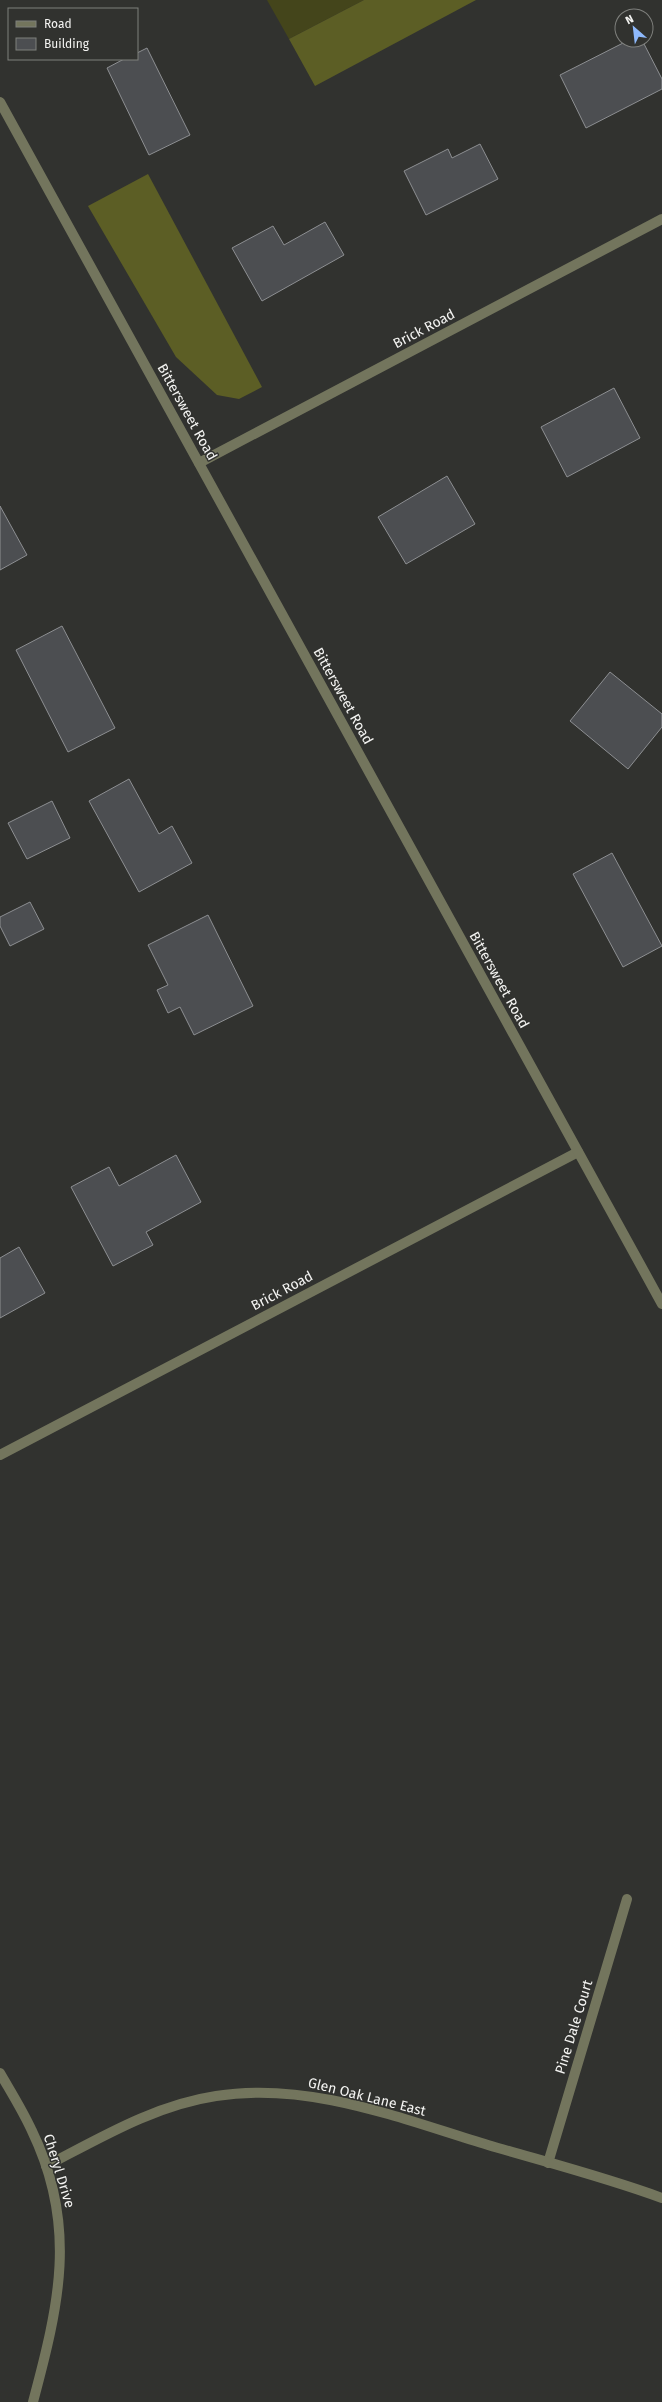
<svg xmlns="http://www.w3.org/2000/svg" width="662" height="2402" font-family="'Fira Sans',sans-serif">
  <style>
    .green { fill: #44451b }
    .forest { fill: #5c5e25 }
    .building { fill: #4c4e51; stroke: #8d8f92 }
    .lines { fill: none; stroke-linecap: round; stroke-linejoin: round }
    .minor { stroke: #73755d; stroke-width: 10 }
    .tertiary { stroke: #73755d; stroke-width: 10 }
    .labels { text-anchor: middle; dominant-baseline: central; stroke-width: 3; stroke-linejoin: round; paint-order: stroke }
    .street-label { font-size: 14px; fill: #f4f4f2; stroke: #31322f }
  </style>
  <rect width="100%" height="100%" fill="#31322f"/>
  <path class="green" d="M267 0H364L289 39Z"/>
  <g class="forest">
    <path d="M364 0H476L315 86 289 39Z"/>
    <path d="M148 174 262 387 239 399 217 395 176 357 88 206Z"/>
  </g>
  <g class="building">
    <path d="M629 40H642L662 79V89L586 128 560 75Z"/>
    <path d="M147 48 190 135 149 155 107 68 124 59H137V53Z"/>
    <path d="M480 144 498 179 426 215 404 171 448 149 452 158Z"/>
    <path d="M325 222 344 255 262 301 232 248 273 226 284 245Z"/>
    <path d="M614 388 640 438 567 477 541 427Z"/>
    <path d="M447 476 475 524 406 564 378 517Z"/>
    <path d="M0 506 27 555 0 570Z"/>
    <path d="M62 626 115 728 68 752 16 650Z"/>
    <path d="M610 672 662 714V727L628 769 570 721Z"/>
    <path d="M129 779 159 834 172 826 192 863 139 892 89 801Z"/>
    <path d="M52 801 70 838 27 859 8 823Z"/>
    <path d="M612 853 662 946 623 967 573 874Z"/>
    <path d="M30 902 44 929 10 946 0 926V917Z"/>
    <path d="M208 915 253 1006 194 1035 180 1007 168 1013 157 990 168 985 148 945Z"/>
    <path d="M176 1155 201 1202 146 1232 153 1245 113 1266 71 1187 109 1167 119 1186Z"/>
    <path d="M19 1247 45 1293 0 1318V1258Z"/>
  </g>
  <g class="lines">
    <g class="minor">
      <path d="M199 463 662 219"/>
      <path d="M0 1455 578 1152"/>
      <path d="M0 2073C11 2092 23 2111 32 2131 78 2226 59 2305 33 2402"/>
      <path d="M548 2163 627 1899"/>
      <path d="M46 2166C100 2138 155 2105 216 2096 309 2081 401 2119 488 2145 546 2162 605 2177 662 2198"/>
    </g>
    <path class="tertiary" d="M0 102 662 1304"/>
  </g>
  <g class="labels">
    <g class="street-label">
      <text transform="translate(424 329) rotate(-28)">Brick Road</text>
      <text transform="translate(187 412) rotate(61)">Bittersweet Road</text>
      <text transform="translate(343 696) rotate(61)">Bittersweet Road</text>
      <text transform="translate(499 980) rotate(61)">Bittersweet Road</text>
      <text transform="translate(282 1291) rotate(-28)">Brick Road</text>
      <text transform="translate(574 2027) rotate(-73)">Pine Dale Court</text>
      <text transform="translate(367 2097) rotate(14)">Glen Oak Lane East</text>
      <text transform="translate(59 2171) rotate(73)">Cheryl Drive</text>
    </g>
  </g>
  <rect x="8" y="8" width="130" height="52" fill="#31322f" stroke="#7f807d"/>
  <rect x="16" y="21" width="20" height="6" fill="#73755d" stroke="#7f807d"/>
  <text x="44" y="28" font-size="12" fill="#f4f4f2">Road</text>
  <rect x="16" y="38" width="20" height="12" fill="#4c4e51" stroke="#7f807d"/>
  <text x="44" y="48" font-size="12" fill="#f4f4f2">Building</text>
  <g transform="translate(634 28) rotate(332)"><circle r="19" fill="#31322f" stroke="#7f807d"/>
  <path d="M0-3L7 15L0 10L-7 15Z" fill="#8eb9fc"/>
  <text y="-6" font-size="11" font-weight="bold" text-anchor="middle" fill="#f4f4f2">N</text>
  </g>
</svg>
